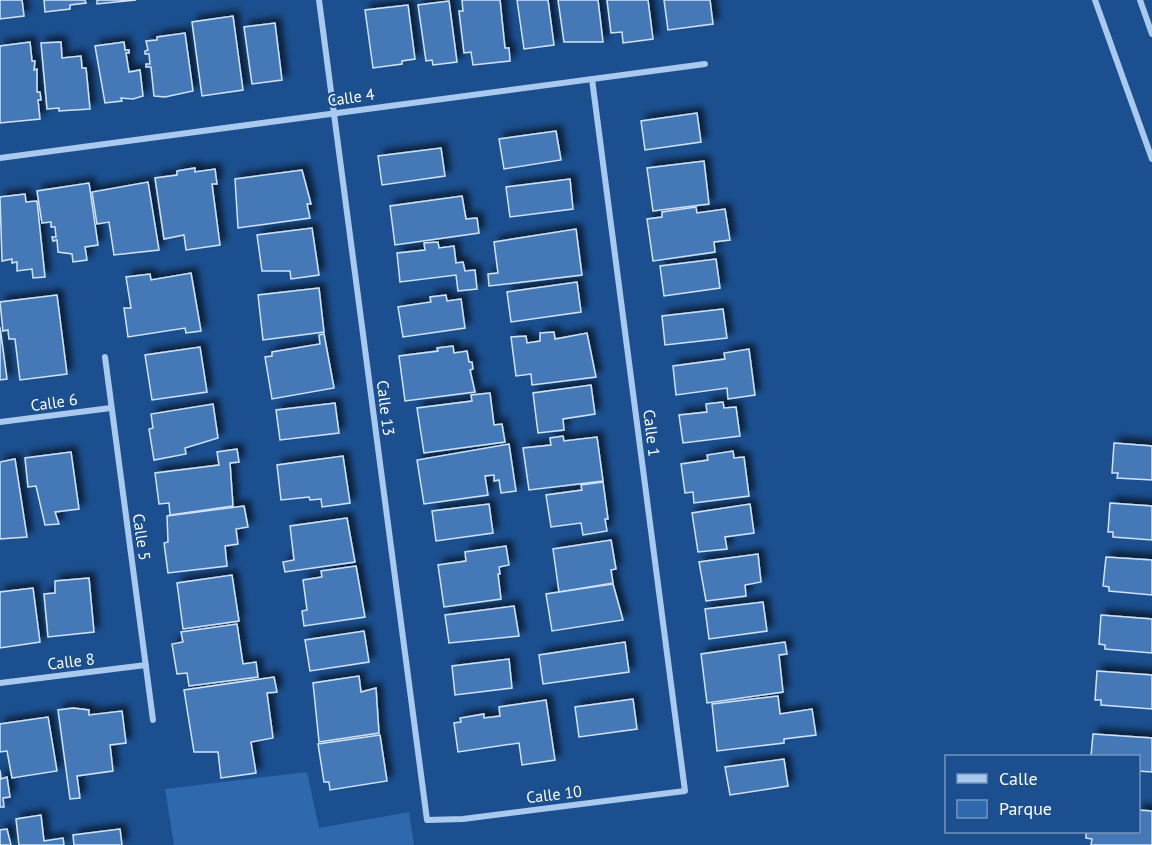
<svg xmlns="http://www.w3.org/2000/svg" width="1152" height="845" font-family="'PT Sans',sans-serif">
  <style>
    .green { fill: #2e69ad }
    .building { fill: #4478b7; stroke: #cfe3fa; stroke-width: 1.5; filter: url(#shadow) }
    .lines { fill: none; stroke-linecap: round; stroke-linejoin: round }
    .street { stroke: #a9c9ee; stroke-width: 6 }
    .labels { text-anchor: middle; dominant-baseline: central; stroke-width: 4.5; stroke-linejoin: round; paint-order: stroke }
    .street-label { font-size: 16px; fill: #fff; stroke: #1b4f8f }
  </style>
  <defs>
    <filter id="shadow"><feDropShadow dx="5.5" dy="-5.5" stdDeviation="3" flood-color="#0009"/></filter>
  </defs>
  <rect width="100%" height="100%" fill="#1b4f8f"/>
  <path class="green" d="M307 772 319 828 409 812 414 845H174L165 789Z"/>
  <g class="building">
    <path d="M0 0H22L24 16 0 19Z"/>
    <path d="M44 0H85L86 3 70 5V9L45 12Z"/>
    <path d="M97 0H136L97 4Z"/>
    <path d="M462 0H500L505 48H509L510 61 473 65 471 52 464 53 459 11H463Z"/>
    <path d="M517 0H548L554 45 524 49Z"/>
    <path d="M558 0H598L603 42H564Z"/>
    <path d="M607 0H648L653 39 623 43 622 32 611 33Z"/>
    <path d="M664 0H710L713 24 668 30Z"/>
    <path d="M449 1 457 62 433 65 432 60 426 61 418 5Z"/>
    <path d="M408 5 415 59 402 61V64L373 68 365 10Z"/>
    <path d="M233 16 243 90 202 96 192 22Z"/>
    <path d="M275 23 282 80 252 84 244 27Z"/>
    <path d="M185 33 193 91 165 97 154 96 151 67H146V64H150L149 54H145V51L148 50 146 41 157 40V37Z"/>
    <path d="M30 42 32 61H35L34 70 37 69V92H40L41 100H38L40 119 0 123V46Z"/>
    <path d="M61 42 62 58 81 56 82 68H86L90 109 59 111V108L47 109 41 43Z"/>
    <path d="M124 42 125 50H129V53H126L129 72 140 70 143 96 133 99 121 98 122 101 105 103 95 46Z"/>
    <path d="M697 113 701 142 645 150 641 121Z"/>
    <path d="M556 131 561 160 504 169 499 139Z"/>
    <path d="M441 148 445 176 382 185 378 156Z"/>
    <path d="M704 161 709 204 653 211 647 168Z"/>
    <path d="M195 168V172L215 169 217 184H212L220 245 186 250 184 235 164 239 155 178 177 175V171Z"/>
    <path d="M302 170 311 204H307L310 218 238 228 235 179Z"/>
    <path d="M570 179 573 209 510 217 506 187Z"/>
    <path d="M148 182 159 250 114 255 109 222 97 224 92 192Z"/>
    <path d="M89 183 98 245 85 247 87 260 73 262 72 254 58 252 57 240 53 241 52 237H56L55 227H51V222L42 223 37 191Z"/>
    <path d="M25 194 26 202 37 201 45 277 33 278 32 269 17 271V262L12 263V259L2 261 0 197Z"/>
    <path d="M462 196 466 219 477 218 479 233 395 245 390 206Z"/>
    <path d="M696 207 697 213 725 209 730 240 714 242 715 252 653 261 647 219 662 217V212Z"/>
    <path d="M312 228 319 275 291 279 290 271H262L257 235Z"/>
    <path d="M576 229 582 275 489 286 488 274 498 273 494 242Z"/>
    <path d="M438 242 439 248 454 246 456 263 463 262 465 271 475 270 477 289 458 291 456 275 400 282 397 253 425 250 424 243Z"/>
    <path d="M716 259 720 288 664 296 660 266Z"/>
    <path d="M191 273 201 331 186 333 185 328 128 337 124 308H131L126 277 150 274 151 280Z"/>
    <path d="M577 282 581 312 511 322 507 292Z"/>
    <path d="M319 288 324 332 263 340 258 295Z"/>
    <path d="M57 295 67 374 20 380 15 339H9L8 330 3 331 0 302Z"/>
    <path d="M446 295 447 301 461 299 465 328 403 337 398 307 431 302 430 297Z"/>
    <path d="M723 309 727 338 665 345 662 316Z"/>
    <path d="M0 327 7 379 0 380Z"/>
    <path d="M554 332 555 339 587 333 596 377 532 385 531 374 516 376 511 337 526 336 527 343 540 341V333Z"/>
    <path d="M324 334 334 388 272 399 265 357 272 356V352L320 344 319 335Z"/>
    <path d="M453 346 454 353 467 351 469 362H472L473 369 470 370 475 392 405 401 399 356 438 351 437 348Z"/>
    <path d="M200 347 207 392 152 400 145 355Z"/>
    <path d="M749 349 755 395 728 399 727 388 676 395 673 366 725 359 724 353Z"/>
    <path d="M591 385 595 414 563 419 564 430 538 433 533 393Z"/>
    <path d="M490 393 494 425 502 424 505 442 424 453 417 408 472 401 471 395Z"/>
    <path d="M723 402 724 408 736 407 740 436 683 443 679 415 707 412 706 404Z"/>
    <path d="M335 403 339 433 280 440 276 410Z"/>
    <path d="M213 404 218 438 185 448 186 454 154 460 149 429 153 428 151 414Z"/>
    <path d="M563 436 564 441 597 437 603 481 529 490 523 448 551 445 550 438Z"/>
    <path d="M1114 443 1152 446V480L1117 478 1118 473H1112Z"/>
    <path d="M509 444 516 491 501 493 499 480 494 481V475L485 476 488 495 424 504 417 460Z"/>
    <path d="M237 449 239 462 230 463 233 506 170 515 169 503 159 504 155 473 219 465 217 452Z"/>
    <path d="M733 451 734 458 744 457 749 496 694 503 693 492 685 493 681 464 708 460 707 455Z"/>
    <path d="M71 452 79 509 55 512 59 524 45 525 36 486 28 487 25 458Z"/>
    <path d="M343 456 350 503 322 507 321 499 310 500 309 497 281 500 277 465Z"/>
    <path d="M15 459 27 537 0 539V462Z"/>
    <path d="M603 482 608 519H605L607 531 583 535 581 523 551 527 546 495 582 490 581 485Z"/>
    <path d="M1110 503 1152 506V540L1113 537V532H1108Z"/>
    <path d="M489 504 493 533 436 541 432 511Z"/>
    <path d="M750 504 754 533 725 537 727 549 698 552 692 513Z"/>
    <path d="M244 506 248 527 236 529 238 544 225 546 227 566 168 573 164 543 168 542 167 516Z"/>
    <path d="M347 518 355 562 285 572 283 562 294 560 290 526Z"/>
    <path d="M611 540 616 569 611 570 613 583 559 592 553 549Z"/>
    <path d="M506 546 509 565 499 567 500 574H498L501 599 444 607 438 565 466 561 465 552Z"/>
    <path d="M758 554 761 582 745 585 746 596 706 601 699 562Z"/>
    <path d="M1106 557 1152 560V595L1109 591V587L1103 586Z"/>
    <path d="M356 566 365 617 304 626 302 611 307 610 303 580 322 577 321 571Z"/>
    <path d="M232 575 239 621 183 629 177 583Z"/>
    <path d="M89 578 94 632 48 637 44 594 55 593V581Z"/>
    <path d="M613 584 623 620 552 631 546 594Z"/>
    <path d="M33 588 40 642 0 648V592Z"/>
    <path d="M763 602 767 631 709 639 705 609Z"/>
    <path d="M514 606 519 636 449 643 445 615Z"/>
    <path d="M1101 615 1152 619V653L1105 649V645L1099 644Z"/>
    <path d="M237 624 243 664 256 662 258 677 189 686 187 673 177 674 172 644 183 642 181 632Z"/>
    <path d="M364 631 369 662 310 671 305 640Z"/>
    <path d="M625 642 629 672 543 684 539 655Z"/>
    <path d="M785 642 787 654 779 655 783 692 707 703 701 654Z"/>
    <path d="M509 659 512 688 455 695 452 666Z"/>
    <path d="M1097 671 1152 675V709L1101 705V700H1095Z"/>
    <path d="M359 676 361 692 376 688 379 733 319 742 313 683Z"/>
    <path d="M274 677 277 692 267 693 273 738 251 742 256 773 221 778 218 752H194L184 690Z"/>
    <path d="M778 696 780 714 812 709 816 735 784 739V743L717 751 712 704Z"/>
    <path d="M633 699 637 729 579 737 575 707Z"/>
    <path d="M546 700 555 760 522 765 519 743 458 752 454 723 461 722 460 718 484 714V718L500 716 499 707Z"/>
    <path d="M73 708 89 710V715L122 711 126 743 110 745 113 771 77 776 80 798 70 799 58 710Z"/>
    <path d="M48 717 57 771 12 778 7 751 0 752V724Z"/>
    <path d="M1093 734 1152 738V772L1138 771V756H1091Z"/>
    <path d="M380 735 387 781 330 790 329 782H324L318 744Z"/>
    <path d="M784 759 788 786 730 795 725 767Z"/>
    <path d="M0 770 1 779 7 777 10 797 3 798 4 807H0Z"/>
    <path d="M1138 810 1152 811V845H1091L1092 839 1086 838V832H1138Z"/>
    <path d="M41 815 44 841 63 838 64 845H19L16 819Z"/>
    <path d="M7 829 11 845H0V830Z"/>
    <path d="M120 829 122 845H74L73 835Z"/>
  </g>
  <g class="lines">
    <g class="street">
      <path d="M319 0 427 820 463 819 685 791 592 79"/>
      <path d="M1095 0 1152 159"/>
      <path d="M1140 0 1152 34"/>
      <path d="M0 158 705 64"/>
      <path d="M105 357 153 720"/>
      <path d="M0 422 111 408"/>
      <path d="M0 683 146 665"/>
    </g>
  </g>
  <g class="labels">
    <g class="street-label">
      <text transform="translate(351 97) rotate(-8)">Calle 4</text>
      <text transform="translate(54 402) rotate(-8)">Calle 6</text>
      <text transform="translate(386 408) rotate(83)">Calle 13</text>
      <text transform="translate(652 433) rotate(83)">Calle 1</text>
      <text transform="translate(142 537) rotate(82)">Calle 5</text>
      <text transform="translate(71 661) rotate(-7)">Calle 8</text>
      <text transform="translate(554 794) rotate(-7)">Calle 10</text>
    </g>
  </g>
  <rect x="945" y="755" width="195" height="78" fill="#1b4f8f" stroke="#7695bc" stroke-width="1.5"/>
  <rect x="957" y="774" width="30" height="9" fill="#a9c9ee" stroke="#7695bc" stroke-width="1.5"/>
  <text x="999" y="785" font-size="18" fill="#ffffff">Calle</text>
  <rect x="957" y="800" width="30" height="18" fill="#2e69ad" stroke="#7695bc" stroke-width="1.5"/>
  <text x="999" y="815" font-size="18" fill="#ffffff">Parque</text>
</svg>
